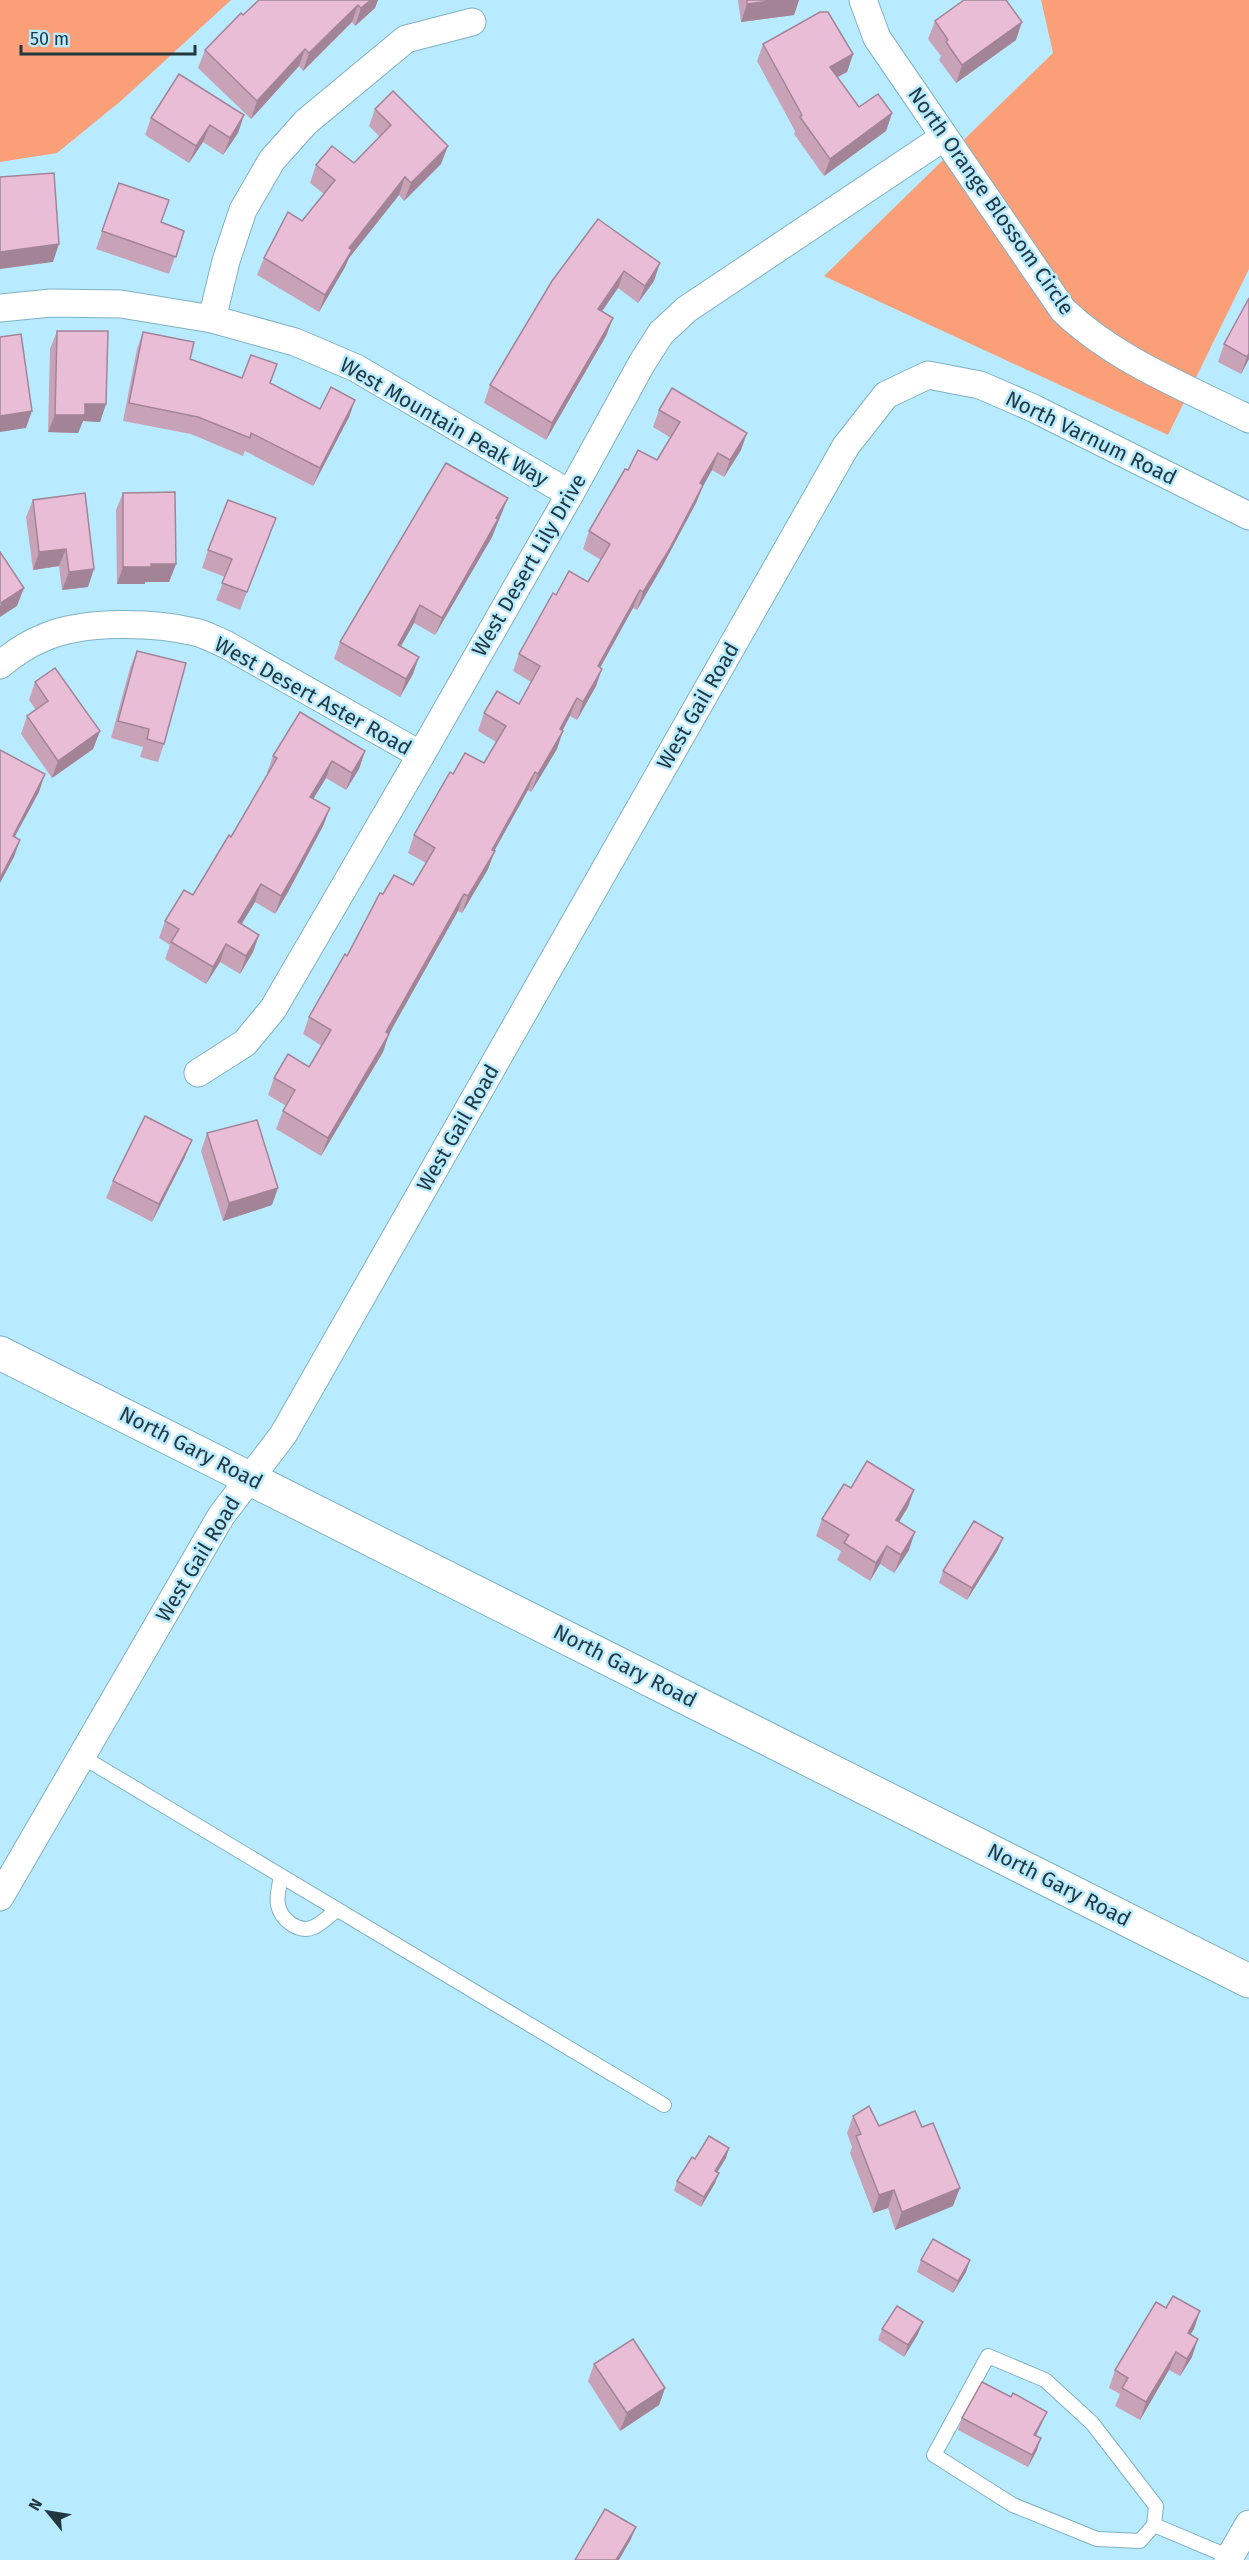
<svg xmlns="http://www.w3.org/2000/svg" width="1249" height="2560" font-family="'Fira Sans',sans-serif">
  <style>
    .green { fill: #fb9f78 }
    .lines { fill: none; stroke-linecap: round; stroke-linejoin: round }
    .lane-casing { stroke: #7fb1c4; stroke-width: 16 }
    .street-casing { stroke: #7fb1c4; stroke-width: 29 }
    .secondary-casing { stroke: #7fb1c4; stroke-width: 35 }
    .lane { stroke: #fff; stroke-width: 14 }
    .street { stroke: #fff; stroke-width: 27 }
    .secondary { stroke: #fff; stroke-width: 33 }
    .wall { fill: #c8a3b8 }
    .shaded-wall { fill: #a38496 }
    .building { fill: #e9bdd6; stroke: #a38496; stroke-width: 1.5 }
    .labels { text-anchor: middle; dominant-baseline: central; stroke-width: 5; stroke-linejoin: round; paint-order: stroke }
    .street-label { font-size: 21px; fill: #22373f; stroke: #b8ebff }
  </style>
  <rect width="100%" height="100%" fill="#b8ebff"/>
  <g class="green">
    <path d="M0 0H231L122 100 57 153 0 162Z"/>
    <path d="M1041 0H1249V269L1168 435 824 276 1053 53Z"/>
  </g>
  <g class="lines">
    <g class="lane-casing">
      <g id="lane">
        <path d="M81 1756 664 2105"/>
        <path d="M281 1876C280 1884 276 1896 278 1905 281 1919 298 1934 314 1927 322 1923 330 1915 337 1910"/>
        <path d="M988 2356 1045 2380 1092 2423 1156 2506 1154 2525 1140 2541 1097 2539 1013 2505 934 2455Z"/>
        <path d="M1154 2525 1230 2557"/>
      </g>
    </g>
    <g class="street-casing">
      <g id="street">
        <path d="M863 0 877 38 1063 310C1115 360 1185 387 1249 419"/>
        <path d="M0 308 51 303 121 304 212 319 295 342 356 368 570 494"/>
        <path d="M212 319 226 261 243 210 272 160 306 122 406 39 472 22"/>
        <path d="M0 665C13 654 28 644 43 638 82 620 154 622 195 632 205 634 215 640 225 644L421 755"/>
        <path d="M198 1073 245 1043 273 1009 421 755 570 494 642 363 661 333 687 309 944 137"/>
        <path d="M0 1897 221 1516 283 1435 846 446 886 395 928 375 980 385 1033 408 1249 516"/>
        <path d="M1228 2560 1249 2524"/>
      </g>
    </g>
    <g class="secondary-casing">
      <path id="secondary" d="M0 1353 1249 1981"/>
    </g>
    <use href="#lane" class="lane"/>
    <use href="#street" class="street"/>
    <use href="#secondary" class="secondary"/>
  </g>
  <g class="wall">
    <path d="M259 0H378L375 8 355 26 352 22 303 71 299 66 251 119 198 68 205 50Z"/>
    <path d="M738 0H799L794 15 741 22Z"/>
    <path d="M935 21 1016 40 956 83 939 60 941 56 928 39Z"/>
    <path d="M763 44 853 54 847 72 837 77 859 107 892 113 886 131 824 176 794 134 795 131 757 61Z"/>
    <path d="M375 109 441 164 404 201 399 195 349 258 345 267 319 312 257 275 264 258 302 221 324 194 310 183 316 165 354 163 380 137 369 126Z"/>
    <path d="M244 115 238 133 223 155 203 142 189 163 145 135 151 118Z"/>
    <path d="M119 183 161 222 184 231 169 274 96 249Z"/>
    <path d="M598 219 654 281 638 303 618 288 602 311 613 318 606 336 546 440 484 403 490 385Z"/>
    <path d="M1249 298V359L1241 374 1218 362 1224 344Z"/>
    <path d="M57 331 106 404 100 422 83 421 78 433 48 432 50 349Z"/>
    <path d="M143 332 190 359 242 378 270 383 320 409 355 400 349 417 313 486 245 451 243 456 191 434 123 421 137 349Z"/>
    <path d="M659 410 741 450 724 477 712 470 703 486 696 503 663 565 637 610 633 608 600 668 596 686 577 720 570 716 562 731 557 749 531 792 528 790 494 851 488 869 462 913 458 911 389 1034 383 1052 321 1156 276 1129 283 1111 286 1106 268 1095 274 1078 309 1067 322 1046 303 1034 309 1017 347 956 383 894 413 885 426 863 408 853 414 835 453 774 484 763 496 742 478 731 484 713 519 704 531 682 513 671 519 654 556 595 588 582 601 560 583 549 589 531 628 470 657 460 671 438 653 427Z"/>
    <path d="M85 493 88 587 62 590 59 566 33 570 26 517 33 500Z"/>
    <path d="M123 493 176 564 169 582H145V584H117L116 510Z"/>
    <path d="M501 515 497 523 492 537 435 635 414 623 401 646 413 674 400 697 334 659 340 642Z"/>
    <path d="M269 536 240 610 216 600 225 577 202 568 208 550Z"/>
    <path d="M137 651 164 744 158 762 140 757 143 747 111 738 130 668Z"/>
    <path d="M35 682 100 731 93 749 52 778 21 734 27 716 36 710 29 700Z"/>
    <path d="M365 751 359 769 346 790 326 778 313 799 330 808 323 826 288 892 275 914 255 902 241 924 259 935 253 952 240 974 220 962 206 984 165 959 170 945 159 938 165 921 193 895 231 837 268 774 267 773 273 756Z"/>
    <path d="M207 1133 272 1205 223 1221 201 1151Z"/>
    <path d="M185 1157 152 1222 106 1198 113 1181Z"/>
    <path d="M851 1488 908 1507 899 1522 909 1550 894 1573 880 1564 870 1581 837 1560 841 1551 816 1536 822 1519Z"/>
    <path d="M998 1550 967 1600 939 1583 943 1571Z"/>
    <path d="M853 2116 879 2126 953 2206 895 2230 888 2208 873 2213 850 2153 852 2147 847 2133Z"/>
    <path d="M726 2158 717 2172 715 2183 701 2207 674 2191 677 2181 695 2159Z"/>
    <path d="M921 2260H970L966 2272 953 2293 917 2272Z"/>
    <path d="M882 2329 918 2334 904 2357 878 2340Z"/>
    <path d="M1194 2329 1190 2334 1192 2357 1180 2376 1169 2370 1140 2420 1115 2406 1120 2394 1109 2388 1115 2370Z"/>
    <path d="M594 2364 665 2388 659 2405 620 2431 588 2381Z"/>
    <path d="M962 2418 1042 2423 1036 2436 1037 2450 1028 2467 958 2430Z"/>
  </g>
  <g class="shaded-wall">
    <path d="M371 0H378L375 8 355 26 361 8Z"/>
    <path d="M778 0H799L794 15 741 22 747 4Z"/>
    <path d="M358 5 352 22 303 71 309 53Z"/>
    <path d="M1022 22 1016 40 956 83 962 65Z"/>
    <path d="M305 49 299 66 251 119 257 101Z"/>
    <path d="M853 54 847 72 823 85 830 67Z"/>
    <path d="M892 113 886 131 824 176 830 159Z"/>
    <path d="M244 115 238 133 223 155 230 138Z"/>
    <path d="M210 125 203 142 189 163 196 146Z"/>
    <path d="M448 146 441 164 404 201 411 183Z"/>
    <path d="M405 177 399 195 349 258 345 267 319 312 325 295 349 248Z"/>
    <path d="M59 244 53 262 0 269V252Z"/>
    <path d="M660 263 654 281 638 303 645 286Z"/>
    <path d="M624 271 618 288 591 327 598 309Z"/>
    <path d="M613 318 606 336 546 440 552 423Z"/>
    <path d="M1249 353V359L1241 374 1247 357Z"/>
    <path d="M355 400 349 417 313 486 320 468Z"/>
    <path d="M85 404H106L100 422 83 421 78 433 48 432 55 415Z"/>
    <path d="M32 411 26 428 0 432V416Z"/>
    <path d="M747 433 741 450 724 477 730 460Z"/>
    <path d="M718 453 712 470 703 486 696 503 663 565 637 610 643 592 700 483Z"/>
    <path d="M508 498 492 537 435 635 442 618Z"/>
    <path d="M66 549 59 566 33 570 39 552Z"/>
    <path d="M151 564H176L169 582H145V584H117L123 567Z"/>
    <path d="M94 569 88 587 62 590 69 572Z"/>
    <path d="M24 588 17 606 0 617V606L1 603Z"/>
    <path d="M640 590 633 608 591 684 598 666Z"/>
    <path d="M420 605 414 623 392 662 398 645Z"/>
    <path d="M419 657 413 674 400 697 406 679Z"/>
    <path d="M602 669 596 686 577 720 583 702Z"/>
    <path d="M577 698 570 716 554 747 560 729Z"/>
    <path d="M100 731 93 749 52 778 58 761Z"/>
    <path d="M563 731 557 749 531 792 538 774Z"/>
    <path d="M365 751 359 769 346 790 352 773Z"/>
    <path d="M332 761 326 778 304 814 310 797Z"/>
    <path d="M535 772 528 790 491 857 495 851 488 869 462 913 468 896Z"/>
    <path d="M45 774 39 792 6 853 13 836Z"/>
    <path d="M330 808 323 826 288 892 275 914 281 896Z"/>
    <path d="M20 840 14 857 0 883V878Z"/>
    <path d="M261 884 255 902 232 940 238 922Z"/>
    <path d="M464 894 458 911 380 1050 386 1032Z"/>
    <path d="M259 935 253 952 240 974 246 956Z"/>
    <path d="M226 944 220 962 206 984 213 967Z"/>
    <path d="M389 1034 383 1052 321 1156 328 1138Z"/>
    <path d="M192 1140 185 1157 152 1222 159 1204Z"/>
    <path d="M278 1188 272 1205 223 1221 229 1203Z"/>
    <path d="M914 1490 908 1507 889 1538 896 1520Z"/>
    <path d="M915 1532 909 1550 894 1573 901 1555Z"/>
    <path d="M1003 1538 998 1550 967 1600 972 1588Z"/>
    <path d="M887 1546 880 1564 870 1581 876 1563Z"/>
    <path d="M729 2148 726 2158 712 2181 715 2171Z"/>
    <path d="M719 2173 715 2183 701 2207 704 2197Z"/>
    <path d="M960 2188 953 2206 895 2230 902 2212Z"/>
    <path d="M894 2190 888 2208 873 2213 879 2195Z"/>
    <path d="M970 2260 966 2272 953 2293 958 2281Z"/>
    <path d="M1200 2311 1194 2329 1181 2350 1188 2333Z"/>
    <path d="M923 2322 918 2334 904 2357 908 2345Z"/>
    <path d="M1198 2339 1192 2357 1180 2376 1187 2359Z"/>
    <path d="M1176 2352 1169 2370 1140 2420 1146 2402Z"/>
    <path d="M665 2388 659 2405 620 2431 627 2413Z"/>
    <path d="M1047 2412 1042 2423 1030 2447 1034 2435Z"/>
    <path d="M1041 2438 1037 2450 1028 2467 1032 2455Z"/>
    <path d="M636 2527 631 2539 619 2560H616Z"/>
  </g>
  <g class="building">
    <path d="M259 0H371L361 8 358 5 309 53 305 49 257 101 205 50 241 13 243 15Z"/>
    <path d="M747 0H778L747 4Z"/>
    <path d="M964 0H1006L1022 22 962 65 946 42 948 40 935 21Z"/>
    <path d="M820 12H828L853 54 830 67 859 107 878 94 892 113 830 159 800 117 802 115 763 44Z"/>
    <path d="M179 74 244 115 230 138 210 125 196 146 151 118Z"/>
    <path d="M393 91 448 146 411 183 405 177 349 248 352 250 325 295 264 258 288 212 302 221 335 180 316 165 332 146 354 163 391 125 375 109Z"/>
    <path d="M54 173 59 244 0 252V177Z"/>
    <path d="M119 183 169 200 161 222 184 231 176 257 102 231Z"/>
    <path d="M598 219 660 263 645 286 624 271 598 309 613 318 552 423 490 385 552 281Z"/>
    <path d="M1249 298V353L1247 357 1224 344Z"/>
    <path d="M57 331H108L106 404H85V415H55Z"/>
    <path d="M143 332 194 342 190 359 242 378 251 355 277 364 270 383 320 409 331 387 355 400 320 468 251 433 250 438 198 417 129 403Z"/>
    <path d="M21 334 32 411 0 416V337Z"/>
    <path d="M672 388 747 433 730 460 718 453 700 483 703 485 670 548 643 592 640 590 598 666 602 669 583 702 577 698 560 729 563 731 538 774 535 772 492 850 495 851 468 896 464 894 386 1032 389 1034 328 1138 283 1111 295 1090 274 1078 288 1054 309 1067 331 1030 309 1017 345 954 347 956 380 893 383 894 394 875 413 885 435 848 414 835 450 772 453 774 465 753 484 763 506 726 484 713 497 691 519 704 540 666 519 654 553 593 556 595 569 571 588 582 610 544 589 531 625 469 628 470 638 450 657 460 680 422 659 410Z"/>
    <path d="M446 463 508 498 496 518 498 519 442 618 420 605 398 645 419 657 406 679 340 642Z"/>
    <path d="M175 492 176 564H151V567H123V493Z"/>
    <path d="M85 493 94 569 69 572 66 549 39 552 33 500Z"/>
    <path d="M228 500 276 518 247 592 222 583 232 559 208 550Z"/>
    <path d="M0 552 24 588 1 603 0 602Z"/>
    <path d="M137 651 186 663 164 744 147 739 149 729 118 721Z"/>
    <path d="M55 668 100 731 58 761 27 716 48 701 35 682Z"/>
    <path d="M300 712 365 751 352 773 332 761 310 797 330 808 294 874 281 896 261 884 238 922 259 935 246 956 226 944 213 967 171 942 179 929 165 921 184 890 193 895 229 835 231 837 277 758 273 756Z"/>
    <path d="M0 750 45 774 13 836 20 840 0 878Z"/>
    <path d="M145 1116 192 1140 159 1204 113 1181Z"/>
    <path d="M257 1120 278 1188 229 1203 207 1133Z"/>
    <path d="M867 1461 914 1490 896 1520 915 1532 901 1555 887 1546 876 1563 844 1543 849 1535 822 1519 844 1484 851 1488Z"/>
    <path d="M974 1521 1003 1538 972 1588 943 1571Z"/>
    <path d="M869 2106 879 2126 915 2111 922 2127 933 2123 960 2188 902 2212 894 2190 879 2195 856 2136 861 2134 853 2116Z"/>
    <path d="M709 2136 729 2148 715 2171 719 2173 704 2197 677 2181 692 2157 695 2159Z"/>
    <path d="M933 2239 970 2260 958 2281 921 2260Z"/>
    <path d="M1173 2296 1200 2311 1188 2333 1198 2339 1187 2359 1176 2352 1146 2402 1122 2388 1128 2378 1115 2370 1156 2302 1166 2308Z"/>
    <path d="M897 2306 923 2322 908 2345 882 2329Z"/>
    <path d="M633 2339 665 2388 627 2413 594 2364Z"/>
    <path d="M982 2382 1011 2397 1013 2393 1047 2412 1034 2435 1041 2438 1032 2455 962 2418Z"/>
    <path d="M605 2509 636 2527 616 2560H575Z"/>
  </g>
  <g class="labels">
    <g class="street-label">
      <text transform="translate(991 201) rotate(55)">North Orange Blossom Circle</text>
      <text transform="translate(444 422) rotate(30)">West Mountain Peak Way</text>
      <text transform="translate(1091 438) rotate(26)">North Varnum Road</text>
      <text transform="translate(529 565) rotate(-60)">West Desert Lily Drive</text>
      <text transform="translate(313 696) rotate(29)">West Desert Aster Road</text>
      <text transform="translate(698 706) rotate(-60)">West Gail Road</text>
      <text transform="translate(458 1128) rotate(-60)">West Gail Road</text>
      <text transform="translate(191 1448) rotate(27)">North Gary Road</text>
      <text transform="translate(198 1559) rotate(-59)">West Gail Road</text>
      <text transform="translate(625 1666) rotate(27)">North Gary Road</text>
      <text transform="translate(1059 1885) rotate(27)">North Gary Road</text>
    </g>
  </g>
  <g transform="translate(48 2512) rotate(300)" stroke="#b8ebff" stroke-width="4.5" paint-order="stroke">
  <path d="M0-4.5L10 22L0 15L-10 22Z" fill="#22373f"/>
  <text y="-9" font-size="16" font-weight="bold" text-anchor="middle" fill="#22373f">N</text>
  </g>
  <path d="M21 45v9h174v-9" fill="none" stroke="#22373f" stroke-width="3"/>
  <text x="30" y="45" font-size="18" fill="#22373f" stroke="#b8ebff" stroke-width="4.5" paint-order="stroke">50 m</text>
</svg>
